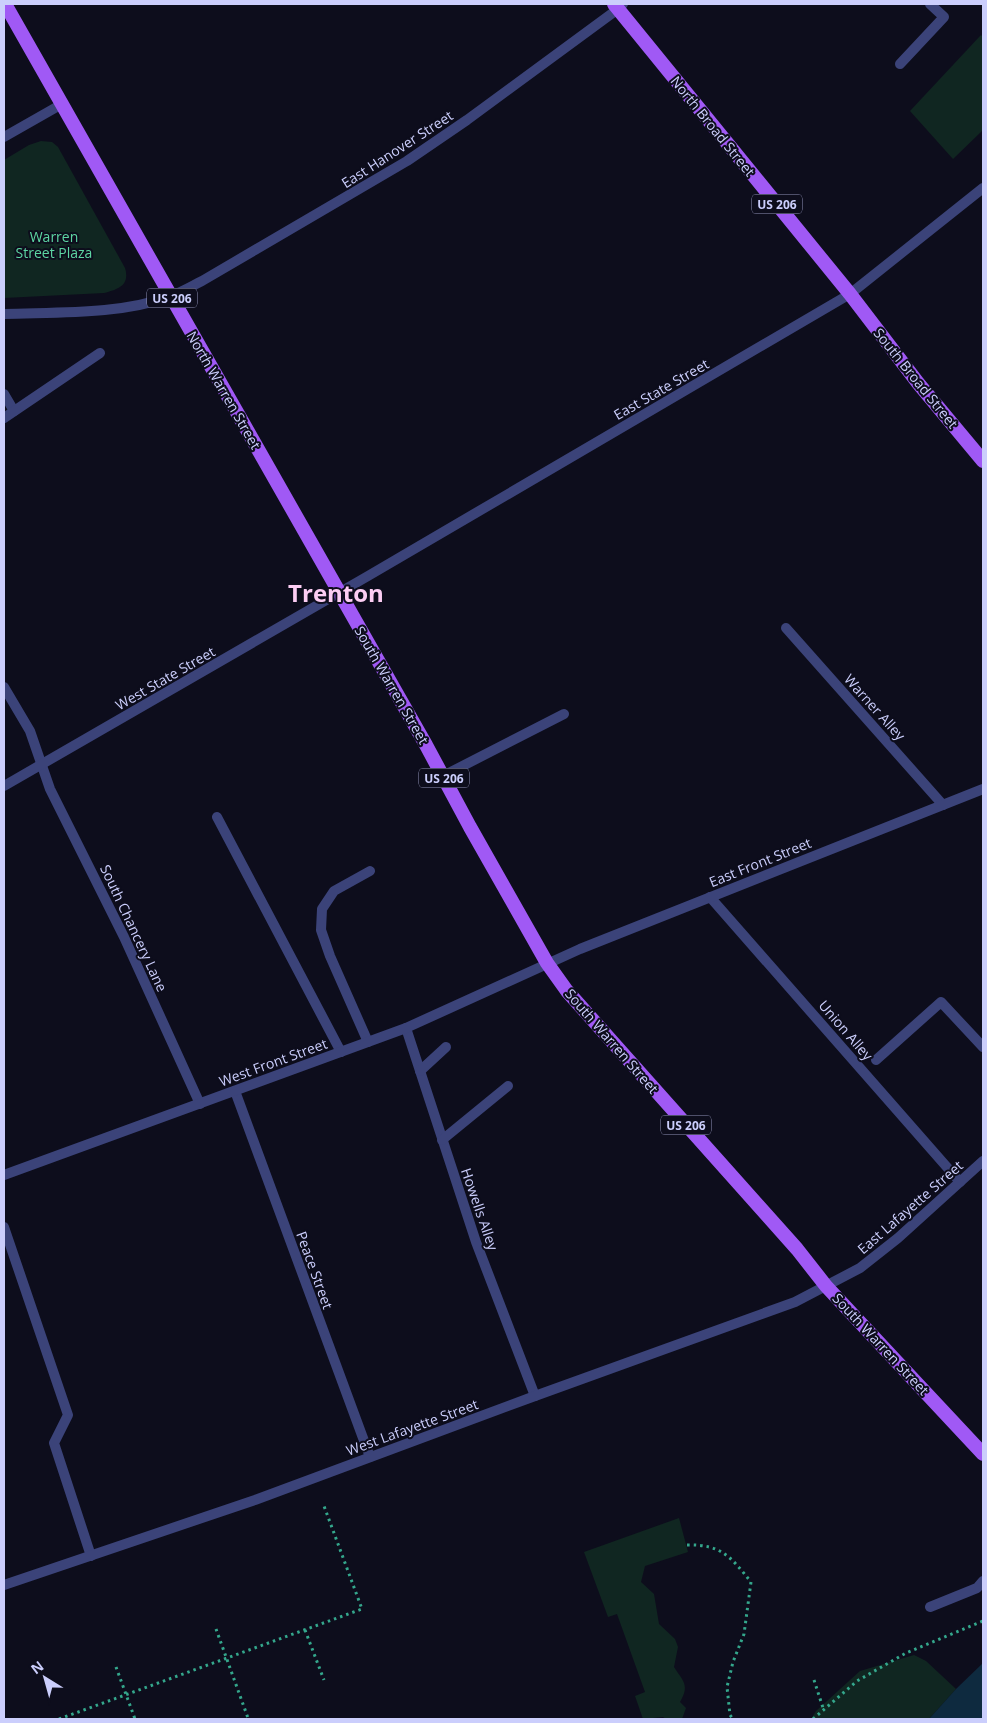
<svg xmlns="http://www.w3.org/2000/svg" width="987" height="1723" font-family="'Open Sans',sans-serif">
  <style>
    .green { fill: #102621 }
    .water { fill: #0e2a3f }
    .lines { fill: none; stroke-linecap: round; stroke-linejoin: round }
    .path { stroke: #34a78c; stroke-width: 3; stroke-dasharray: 2.5 4; stroke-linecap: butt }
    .service { stroke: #3b4379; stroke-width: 10 }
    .minor { stroke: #3b4379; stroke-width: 10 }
    .tertiary { stroke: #3b4379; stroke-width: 10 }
    .primary { stroke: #a059f5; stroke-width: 14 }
    .labels { text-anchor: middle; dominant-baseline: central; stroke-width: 4; stroke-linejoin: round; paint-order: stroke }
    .shield { fill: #0d0d1c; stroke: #9294b9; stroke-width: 1 }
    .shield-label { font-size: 12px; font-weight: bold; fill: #cbcefc }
    .street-label { font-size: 14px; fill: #cbcefc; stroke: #0d0d1c }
    .park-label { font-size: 14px; fill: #5dd6a3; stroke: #0d0d1c }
    .town-label { font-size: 24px; font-weight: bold; fill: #fccdf3; stroke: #0d0d1c }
  </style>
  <rect width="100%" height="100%" fill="#0d0d1c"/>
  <g class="green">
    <path d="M981 35 983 37V130L953 159 910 111Z"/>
    <path d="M41 141 52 142 58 147 125 268C130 285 119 289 104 293L4 298V160L29 145Z"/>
    <path d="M679 1518 688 1552 645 1566 641 1582 654 1594 659 1624 675 1639 678 1647 674 1667C683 1681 690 1685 680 1702L686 1708 682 1719H666L663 1717 643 1719 635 1696 645 1692 617 1614 608 1617 584 1552Z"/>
    <path d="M914 1655 926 1661 956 1689 929 1719H811L816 1711 860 1671Z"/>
  </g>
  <path class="water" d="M983 1663V1719H929L956 1689Z"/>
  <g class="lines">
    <g class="path">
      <path d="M687 1545C721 1544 731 1557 751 1582L744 1634 733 1662 727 1687 730 1715 733 1719"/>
      <path d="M216 1629 248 1718"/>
      <path d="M305 1630 324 1680"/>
      <path d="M116 1667 135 1719"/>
      <path d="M814 1680 824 1711"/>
      <path d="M59 1719 362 1609 324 1506"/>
      <path d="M813 1719 857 1681 906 1653 983 1621"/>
    </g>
    <g class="service">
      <path d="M900 64 944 17 930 4"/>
      <path d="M4 394 14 411"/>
      <path d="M4 418 100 353"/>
      <path d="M786 628 943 805"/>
      <path d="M443 776 564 714"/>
      <path d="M217 817 341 1052"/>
      <path d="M710 897 960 1182"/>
      <path d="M406 1028 476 1242 535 1396"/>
      <path d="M368 1042 330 956 321 930 322 909 334 891 370 871"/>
      <path d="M876 1060 941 1002 983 1047"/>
      <path d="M420 1071 446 1047"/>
      <path d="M442 1140 508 1086"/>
      <path d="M4 1227 68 1415 54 1443 91 1556"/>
      <path d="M930 1607 977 1588 983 1581"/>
    </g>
    <g class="minor">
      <path d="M4 137 62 104"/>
      <path d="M4 314C57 312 120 315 171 296 182 292 192 286 202 281L407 161 467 120 618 9 623 4"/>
      <path d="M4 687 30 731 50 789 124 937 200 1104"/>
      <path d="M235 1091 370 1457"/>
      <path d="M4 1175 406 1028 580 949 983 789"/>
    </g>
    <g class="tertiary">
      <path d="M4 786 368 576 850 294 983 188"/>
      <path d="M4 1585 255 1500 535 1396 795 1302 860 1268 898 1238 983 1161"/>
    </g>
    <g class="primary">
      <path d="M5 4 426 745 470 827 547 963 567 991 797 1249 826 1286 983 1454"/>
      <path d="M614 4 850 294 918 383 983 461"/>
    </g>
  </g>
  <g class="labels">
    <g class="shield">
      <rect x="752" y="194.5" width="50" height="19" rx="4"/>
      <rect x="147" y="288.5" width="50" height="19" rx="4"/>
      <rect x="419" y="768.5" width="50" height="19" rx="4"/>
      <rect x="661" y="1115.5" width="50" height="19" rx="4"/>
    </g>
    <g class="shield-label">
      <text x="777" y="204">US 206</text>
      <text x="172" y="298">US 206</text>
      <text x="444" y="778">US 206</text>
      <text x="686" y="1125">US 206</text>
    </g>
    <g class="street-label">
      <text transform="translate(713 126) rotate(51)">North Broad Street</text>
      <text transform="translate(397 149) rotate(-33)">East Hanover Street</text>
      <text transform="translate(916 378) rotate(51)">South Broad Street</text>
      <text transform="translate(661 389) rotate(-30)">East State Street</text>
      <text transform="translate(224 390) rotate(60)">North Warren Street</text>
      <text transform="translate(165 678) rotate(-30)">West State Street</text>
      <text transform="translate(392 685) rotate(60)">South Warren Street</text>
      <text transform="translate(875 707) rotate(48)">Warner Alley</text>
      <text transform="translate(760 862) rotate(-22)">East Front Street</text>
      <text transform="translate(134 928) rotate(65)">South Chancery Lane</text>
      <text transform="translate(846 1030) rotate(49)">Union Alley</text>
      <text transform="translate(612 1041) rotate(49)">South Warren Street</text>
      <text transform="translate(273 1062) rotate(-20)">West Front Street</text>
      <text transform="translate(910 1207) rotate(-41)">East Lafayette Street</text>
      <text transform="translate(480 1209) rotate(71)">Howells Alley</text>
      <text transform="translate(315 1270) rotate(70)">Peace Street</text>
      <text transform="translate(881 1344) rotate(47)">South Warren Street</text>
      <text transform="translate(412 1427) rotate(-20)">West Lafayette Street</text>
    </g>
    <g class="park-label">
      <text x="54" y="236">Warren<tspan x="54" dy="16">Street Plaza</tspan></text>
    </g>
    <g class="town-label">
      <text x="336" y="592">Trenton</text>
    </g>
  </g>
  <rect width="987" height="1723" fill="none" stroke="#cbcefc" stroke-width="10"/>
  <g transform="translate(45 1678) rotate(323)" stroke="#0d0d1c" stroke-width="4" paint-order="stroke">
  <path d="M0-4L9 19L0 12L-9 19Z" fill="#cbcefc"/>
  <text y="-8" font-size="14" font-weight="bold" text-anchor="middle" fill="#cbcefc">N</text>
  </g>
</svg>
